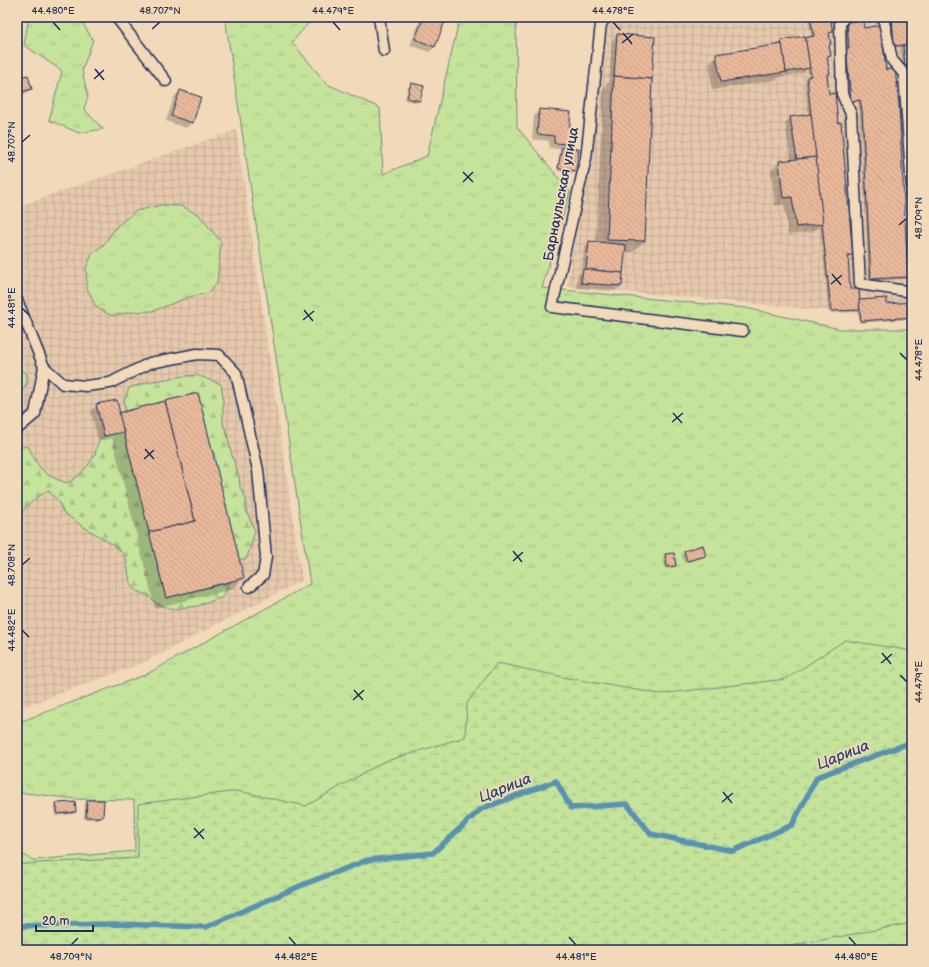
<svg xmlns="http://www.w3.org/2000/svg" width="929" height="967" font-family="'Balsamiq Sans',sans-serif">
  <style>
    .industrial { fill: url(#industrial-grid) }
    .grass { fill: url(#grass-tufts); stroke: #70897c }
    .forest { fill: url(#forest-firs); stroke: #70897c }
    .wetland { fill: url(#wetland-marsh); stroke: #70897c }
    .shadow { fill: #0003 }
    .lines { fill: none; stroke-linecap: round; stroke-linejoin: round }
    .stream { stroke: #5a91ae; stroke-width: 5.5 }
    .building { fill: url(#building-back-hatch); stroke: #1b2f5e }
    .service-casing { stroke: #1b2f5e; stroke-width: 13 }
    .service { stroke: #f1d9b9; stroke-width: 10 }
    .ticks { fill: none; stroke: #1b2f5e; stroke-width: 1.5 }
    .labels { text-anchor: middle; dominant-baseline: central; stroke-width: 3.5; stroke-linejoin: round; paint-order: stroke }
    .street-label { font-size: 14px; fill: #1b2f5e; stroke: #f1d9b9 }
    .water-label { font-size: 15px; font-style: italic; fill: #2b4772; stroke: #f1d9b9 }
    .neatline { fill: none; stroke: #1b2f5e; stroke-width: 1.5 }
    .ticks-label { font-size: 10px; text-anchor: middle; fill: #1b2f5e }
  </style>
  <defs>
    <pattern id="industrial-grid" width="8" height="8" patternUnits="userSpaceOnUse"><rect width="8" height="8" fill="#e7c9ad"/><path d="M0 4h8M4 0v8" fill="none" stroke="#c6ad97"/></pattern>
    <pattern id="grass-tufts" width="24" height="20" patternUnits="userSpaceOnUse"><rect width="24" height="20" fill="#c5e39b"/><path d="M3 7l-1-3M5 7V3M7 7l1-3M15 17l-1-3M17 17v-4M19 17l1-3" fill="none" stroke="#a9c388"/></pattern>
    <pattern id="forest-firs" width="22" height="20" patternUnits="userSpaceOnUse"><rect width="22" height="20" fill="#c5e39b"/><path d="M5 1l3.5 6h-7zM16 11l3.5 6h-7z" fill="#a9c388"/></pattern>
    <pattern id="wetland-marsh" width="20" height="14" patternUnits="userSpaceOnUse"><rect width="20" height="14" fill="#c5e39b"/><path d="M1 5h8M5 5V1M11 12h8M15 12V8" fill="none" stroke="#a9c388"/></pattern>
    <pattern id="building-back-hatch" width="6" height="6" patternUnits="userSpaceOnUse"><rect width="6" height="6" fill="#e9b89a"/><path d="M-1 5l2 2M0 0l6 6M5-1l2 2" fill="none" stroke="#c79e87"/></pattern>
  </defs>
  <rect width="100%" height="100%" fill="#f1d9b9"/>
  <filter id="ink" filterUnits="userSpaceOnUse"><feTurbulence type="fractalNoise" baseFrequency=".025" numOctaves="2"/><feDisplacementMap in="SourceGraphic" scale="8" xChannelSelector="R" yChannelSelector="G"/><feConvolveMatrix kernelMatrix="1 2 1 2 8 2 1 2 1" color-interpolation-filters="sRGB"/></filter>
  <g filter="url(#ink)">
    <g class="industrial">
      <path d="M615 17H912V317L861 321 860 310 831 311 567 286 608 27Z"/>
      <path d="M236 130 302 580 143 663 17 709V207Z"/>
    </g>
    <g class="grass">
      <path d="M29 17H79L93 40 82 70 88 97 84 109 103 129 79 133 49 120 62 71 24 45Z"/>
      <path d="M225 17H314L292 42 327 84 380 108 383 174 427 156 460 17H516L517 127 570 192 542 288 746 308 840 329H912V950H17V854L20 853 33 860 135 851 134 800 76 799 17 792V723L147 674 310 584Z"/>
      <path d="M161 205 181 206 199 215 221 242 217 284 208 293 189 297 153 311 131 312 112 316 96 307 87 288 86 268 92 254 103 245 117 226 136 211Z"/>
    </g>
    <g class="forest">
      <path d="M17 367 27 374V383L20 397 17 415Z"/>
      <path d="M196 375 221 384 223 397V423L227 434 231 452 239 477 240 487 246 498V510L255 531 247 558 239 560 198 393 126 411 124 401 129 388C149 381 175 377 196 375Z"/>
      <path d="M124 432 166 598 230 582 223 597 198 606 173 609 159 605 147 595 136 591 130 582 126 559 120 550 112 544 82 526 63 512 59 502 48 490C36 498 21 509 17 522V448L28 446C40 470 41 474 67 483 79 477 89 466 95 454 97 448 97 442 103 437 107 433 118 433 124 432Z"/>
    </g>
    <path class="wetland" d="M845 640 912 651V923L769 950H17V865L37 863 138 858V804L238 791 306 806 383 762 465 737 467 703 497 663 568 678 660 694 786 679Z"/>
    <g class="shadow">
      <path d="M423 17H431L435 47 429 52 410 45 420 20Z"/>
      <path d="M807 17H835V20L831 23 832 32 828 34V46L830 56 827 59 829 73 826 76 852 255 850 257H847L850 290 858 301 886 305 912 303V319L859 323 858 312 829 313 820 225 813 232 788 235 784 204 775 206 771 170 780 162 791 161 785 123 791 118 808 115 805 80 809 78 807 69 803 73 779 77 776 80 712 90 709 64 717 55 776 46 782 41 812 38Z"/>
      <path d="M890 17H912V68H903L901 47 892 48Z"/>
      <path d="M848 22 863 29 907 277 905 279 869 281 860 113 858 102 849 103 844 52 847 49 845 25Z"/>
      <path d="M617 35 644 241 633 252H624L621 286 615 291 576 288 578 275 582 271 584 248 590 242 596 243 603 89 610 81H609L612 41Z"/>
      <path d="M17 79 31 89 25 94 17 97Z"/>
      <path d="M411 85 419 101 417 103 405 100 408 87Z"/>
      <path d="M180 91 192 122 186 128 166 121 174 97Z"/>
      <path d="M539 110 567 143 563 148 575 171 572 173 557 171 560 150 561 149 549 148V141L532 139 534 116Z"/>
      <path d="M97 405 119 415 243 578 232 589 155 608 112 438 98 441 91 411Z"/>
      <path d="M684 552 705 555 702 558 684 563 682 554Z"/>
      <path d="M665 555 675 565 672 568 665 569 663 558Z"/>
      <path d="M87 801 102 817 100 819H84L85 804Z"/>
      <path d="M57 804 75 812 73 814 55 816 54 807Z"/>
    </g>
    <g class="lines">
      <path class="stream" d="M17 926 114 924 206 927 307 883 368 860 433 853 481 809 556 781 571 808 627 804 651 834 733 851 792 825 817 777 912 742"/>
    </g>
    <g class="building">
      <path d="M424 17H434L445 21 435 47 415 39Z"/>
      <path d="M810 17H836V21L831 22 833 32 829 33 831 44 829 45 831 56 827 57 830 74H827L829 94 835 93 838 123 841 122 853 255H848L850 289H859L860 310 831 311 807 77 811 76 805 38 814 36Z"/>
      <path d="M892 17H912V44L894 46Z"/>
      <path d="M863 20 864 28 881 25 886 70 895 68 899 105 908 277 871 279 862 110 860 100 851 101 846 48H849L847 22Z"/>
      <path d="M617 34 655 37 652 79 614 76Z"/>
      <path d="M805 36 810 68 786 72 781 40Z"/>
      <path d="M782 44 786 72 721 82 716 54Z"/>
      <path d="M912 44V66H905L903 45Z"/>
      <path d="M28 75 32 89 17 93V78Z"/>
      <path d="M614 76 652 79 645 241 607 240Z"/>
      <path d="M411 83 424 86 420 101 407 98Z"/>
      <path d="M180 90 201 97 193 123 171 116Z"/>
      <path d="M539 109 571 112 568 144 554 143V136L537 134Z"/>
      <path d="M811 114 816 157 797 159 790 117Z"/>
      <path d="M562 147 579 149 576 171 558 168Z"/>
      <path d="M816 157 823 224 796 227 792 197 783 198 779 161Z"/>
      <path d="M589 241 626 245 623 273 586 269Z"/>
      <path d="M583 269 623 273 622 286 581 283Z"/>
      <path d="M887 298V304L912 302V317L861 321 859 300Z"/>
      <path d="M198 393 244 578 166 598 149 532 195 521 165 401Z"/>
      <path d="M117 400 124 432 104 436 96 404Z"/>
      <path d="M165 401 195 521 149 532 119 413Z"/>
      <path d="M703 545 706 556 687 561 684 551Z"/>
      <path d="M674 553 676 566 667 567 665 554Z"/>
      <path d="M87 800H104L103 817H86Z"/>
      <path d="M75 802 76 812 58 814 56 803Z"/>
    </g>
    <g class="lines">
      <g class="service-casing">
        <g id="service">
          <path d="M116 17 166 81"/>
          <path d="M379 17 384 51"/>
          <path d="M606 17 601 24 586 158 552 307 743 331"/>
          <path d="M844 17 840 24 842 94 851 114 860 284 912 292"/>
          <path d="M883 17 892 60 904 74 912 190"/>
          <path d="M17 300 44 367 63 384 86 386 110 383 150 363 197 354 219 355 236 373 258 470 266 557 263 575 249 587"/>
          <path d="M17 429 35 414 44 367"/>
        </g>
      </g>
      <use href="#service" class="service"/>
    </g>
  </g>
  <path class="ticks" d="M53 22 60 30M333 22 340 30M613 22 620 30M152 29 160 22M623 33 632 44M622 43 633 34M95 69 104 80M94 79 104 70M22 142 30 135M463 172 473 182M463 182 473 172M899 225 907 218M832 274 841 285M831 284 842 275M22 308 29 315M304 310 313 321M303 320 314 311M900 353 907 360M673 413 682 423M672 422 683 413M145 449 154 459M144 459 154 450M513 551 522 562M513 561 523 552M22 565 30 558M22 630 29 637M882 653 891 664M881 663 892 654M900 675 907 682M354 690 363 700M353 700 364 690M723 792 732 803M722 802 733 793M194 828 204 839M194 838 204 829M289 937 296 945M569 937 576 945M849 937 856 945M71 945 78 938"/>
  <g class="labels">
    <g class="street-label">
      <text transform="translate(561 194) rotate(-79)">Барнаульская улица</text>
    </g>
    <g class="water-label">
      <text transform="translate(843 755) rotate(-22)">Царица</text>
      <text transform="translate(505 788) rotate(-22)">Царица</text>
    </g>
  </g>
  <rect width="929" height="967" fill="none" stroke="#f1d9b9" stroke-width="44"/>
  <path d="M36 925v6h57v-6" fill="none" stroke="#1b2f5e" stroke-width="2"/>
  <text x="42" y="925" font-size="12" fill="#1b2f5e" stroke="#f1d9b9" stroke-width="3" paint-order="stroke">20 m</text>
  <rect x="22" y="22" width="885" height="923" class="neatline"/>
  <g class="ticks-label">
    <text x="53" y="14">44.480°E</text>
    <text x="160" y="14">48.707°N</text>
    <text x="333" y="14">44.479°E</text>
    <text x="613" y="14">44.478°E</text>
    <text transform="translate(11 142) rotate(-90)" y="4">48.707°N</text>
    <text transform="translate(918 218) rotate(-90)" y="4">48.709°N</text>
    <text transform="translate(11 308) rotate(-90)" y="4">44.481°E</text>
    <text transform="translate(918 360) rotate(-90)" y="4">44.478°E</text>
    <text transform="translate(11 565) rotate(-90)" y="4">48.708°N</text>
    <text transform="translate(11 630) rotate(-90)" y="4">44.482°E</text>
    <text transform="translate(918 682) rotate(-90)" y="4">44.479°E</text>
    <text x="71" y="960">48.709°N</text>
    <text x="296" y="960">44.482°E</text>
    <text x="576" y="960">44.481°E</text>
    <text x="856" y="960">44.480°E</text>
  </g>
</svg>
